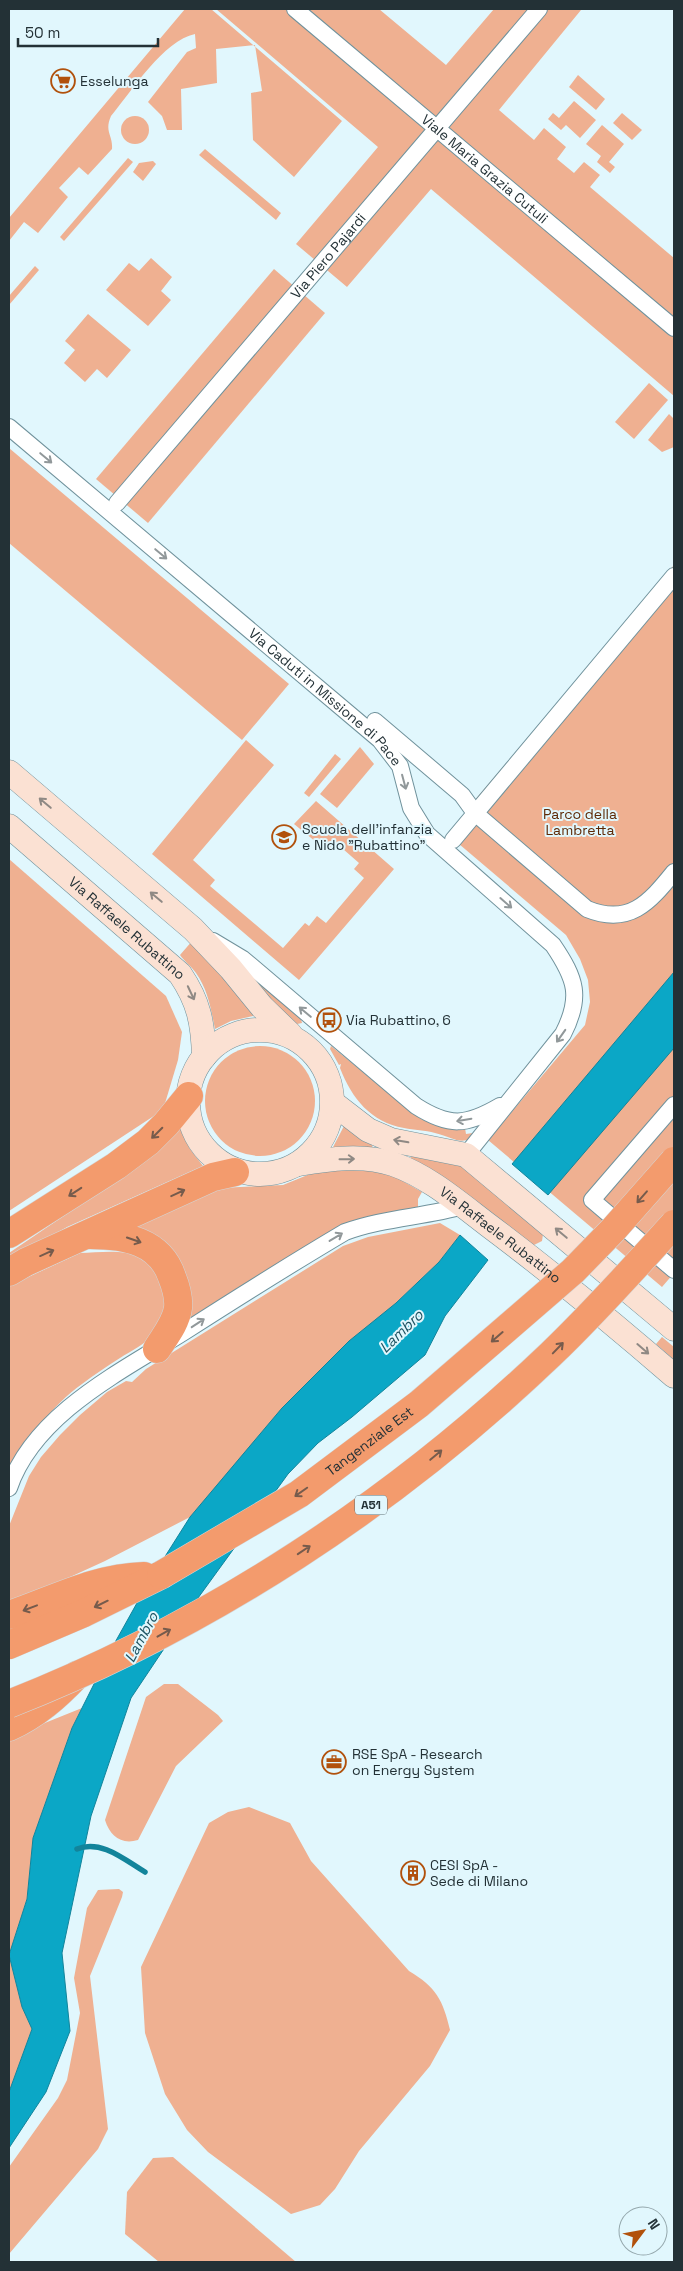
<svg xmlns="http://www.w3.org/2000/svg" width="683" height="2271" font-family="'Space Grotesk',sans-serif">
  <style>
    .green { fill: #efb091 }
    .water { fill: #0ba7c6; stroke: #12849b }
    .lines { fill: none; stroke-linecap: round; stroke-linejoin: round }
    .stream { stroke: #12849b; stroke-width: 5.5 }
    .street-casing { stroke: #70929c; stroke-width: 18 }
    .secondary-casing { stroke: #70929c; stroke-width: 25 }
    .highway-casing { stroke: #d3d6d7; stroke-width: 29 }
    .street { stroke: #fff; stroke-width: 16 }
    .secondary { stroke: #fbe1d3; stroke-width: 24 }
    .highway { stroke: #f39b6d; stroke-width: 28 }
    .highway-bridge-casing { stroke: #d3d6d7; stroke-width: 29; stroke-linecap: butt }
    .highway-bridge { stroke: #f39b6d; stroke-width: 28 }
    .oneway { stroke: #91989a }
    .oneway2 { stroke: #8f8984 }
    .oneway3 { stroke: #765b4c }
    .labels { text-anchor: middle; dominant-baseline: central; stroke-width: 4; stroke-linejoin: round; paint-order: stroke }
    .shield { fill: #e1f7fd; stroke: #5c6c72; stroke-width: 1 }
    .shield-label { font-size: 12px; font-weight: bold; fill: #233136 }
    .poi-label { font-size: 14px; fill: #233136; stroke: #e1f7fd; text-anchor: start }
    .street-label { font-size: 14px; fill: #233136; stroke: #e1f7fd }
    .park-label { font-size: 14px; fill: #5e2906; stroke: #e1f7fd }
    .water-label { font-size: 15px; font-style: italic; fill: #1e5361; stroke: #e1f7fd }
  </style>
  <rect width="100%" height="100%" fill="#e1f7fd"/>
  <g class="green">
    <path d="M185 9H211L342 121 294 177 253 140 251 93 262 91 255 45 216 49 217 83 181 89 182 130H167L162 116 148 102 187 52 196 48 195 34C164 40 131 92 111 116 104 132 113 135 112 149L88 175 79 167 59 188 68 197 38 233 24 222 9 241V218Z"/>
    <path d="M216 9H379L446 65 494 9 581 10 499 110 534 140 544 128 566 147 557 159 574 173 584 162 600 175 590 187 674 258V396L431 189 347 287 296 244 378 147Z"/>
    <path d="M578 75 605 99 596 110 569 87Z"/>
    <path d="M574 101 596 120 580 138 566 125 561 130 548 119 553 113 559 118Z"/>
    <path d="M622 113 642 130 632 140 613 123Z"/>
    <circle cx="135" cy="130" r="14"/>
    <path d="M602 125 624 144 609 162 615 167 610 173 597 162 601 156 586 144Z"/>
    <path d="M205 149 281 213 276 220 199 155Z"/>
    <path d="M128 158 133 162 64 241 60 237Z"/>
    <path d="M153 161 156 164 143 181 133 172 139 163Z"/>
    <path d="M151 258 172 277 161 291 171 300 148 326 106 290 129 263 139 271Z"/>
    <path d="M35 266 39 270 9 305V296Z"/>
    <path d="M274 269 325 313 148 523 96 479Z"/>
    <path d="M88 314 131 350 107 378 97 369 85 382 64 363 75 350 65 341Z"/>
    <path d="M649 383 668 400 634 439 615 422Z"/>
    <path d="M669 414 674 419V447L662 452 648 440Z"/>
    <path d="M9 448 289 684 242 740 9 543Z"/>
    <path d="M674 565V1273L662 1287 488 1140 585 1025 590 1002 588 980 580 959 566 935 459 844 469 807Z"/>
    <path d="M246 740 274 765 193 860 215 880 210 886 283 948 305 923 309 926 317 916 326 923 364 878 354 869 359 863 335 842 327 851 294 824 316 801 394 869 299 980 152 854Z"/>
    <path d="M360 747 374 764 337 808 320 794Z"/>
    <path d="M335 754 341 759 309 797 304 793Z"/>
    <path d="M9 859 166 996 182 1032 178 1060 163 1110 9 1211Z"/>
    <path d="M193 940 253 1014V1016L231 1021 215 1029C211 1009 208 990 196 973 191 966 184 961 180 955Z"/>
    <path d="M248 967 301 1019 302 1023 297 1024C273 1008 261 993 248 967Z"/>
    <path d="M331 1046 421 1119 436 1125 465 1128 466 1134 480 1132C462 1148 456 1138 435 1133 425 1130 414 1130 404 1128 371 1122 352 1099 340 1068L341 1064 339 1065 330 1049Z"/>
    <circle cx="260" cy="1101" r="55"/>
    <path d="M344 1126 372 1145 373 1149H332Z"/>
    <path d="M180 1128 190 1149 203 1166 67 1227 9 1261V1253L139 1165Z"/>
    <path d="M411 1155 464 1167 543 1234 542 1241 534 1245 410 1161Z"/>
    <path d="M359 1168 392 1175 422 1192 418 1199V1211L392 1214 181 1328 184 1316 127 1230 219 1188 283 1185 310 1174 331 1169Z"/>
    <path d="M440 1223 460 1235 439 1262 396 1303 225 1477 190 1517 105 1561 9 1605V1526L29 1476 41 1457 60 1435 80 1415 107 1392 126 1381 132 1382 146 1369 343 1246 368 1237Z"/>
    <path d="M80 1253C97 1253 121 1249 137 1256 166 1268 173 1310 154 1334 145 1344 131 1351 120 1358 107 1366 94 1375 82 1384 51 1406 28 1439 9 1472V1286Z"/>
    <path d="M662 1337 674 1347V1360L656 1344Z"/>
    <path d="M164 1684H178L218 1715 223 1721 176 1766 138 1840C121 1845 110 1836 105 1820L146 1697Z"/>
    <path d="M82 1708 72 1728 33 1838 27 1899 9 1955 22 2007 32 2029 9 2092 10 1737Z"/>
    <path d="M249 1807 290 1823 311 1861 409 1971C436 1987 443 2000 450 2030L430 2066 359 2151 335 2189 320 2205 291 2214 208 2152 187 2130 165 2094 145 2033 141 1967 209 1823 228 1812Z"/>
    <path d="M119 1889 123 1892 122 1897 90 1976 108 2129 98 2149 9 2254V2167L58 2098 67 2080 80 2013 74 1978 87 1908 98 1890Z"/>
    <path d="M173 2157 296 2262H159L125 2234 127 2192 153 2158Z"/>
  </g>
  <g class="water">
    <path d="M674 972V1048L548 1195 512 1164Z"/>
    <path d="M460 1235 488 1260 445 1316 425 1355 352 1417 318 1443 288 1474 198 1598 131 1698 91 1816 62 1953 70 2031 46 2092 9 2148V2092L32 2029 22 2007 9 1955 27 1899 33 1838 72 1728 113 1646 147 1585 190 1517 282 1408 349 1341 396 1303 439 1262Z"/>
  </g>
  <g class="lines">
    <path class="stream" d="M77 1849C101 1839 125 1860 145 1872"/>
    <g class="street-casing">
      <g id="street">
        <path id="s1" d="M295 9 674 328"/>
        <path id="s2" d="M9 427 380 740 400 766 411 808 427 834 553 945C576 979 582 997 563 1034L466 1155"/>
        <path id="s3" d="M117 503 539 9"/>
        <path d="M375 721 462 795 475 813 587 909C629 926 649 903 674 872"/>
        <path d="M453 840 674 576"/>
        <path d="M213 941 243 959 416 1106C449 1127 466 1126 500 1106"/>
        <path d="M674 1105 592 1200 674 1270"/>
        <path d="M9 1488C34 1414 122 1371 184 1332 237 1298 291 1264 345 1232 383 1218 424 1217 463 1206"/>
      </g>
    </g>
    <g class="secondary-casing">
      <g id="secondary">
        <path d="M9 772 193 929 231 969 262 1007 290 1034"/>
        <path id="s4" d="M9 826 180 974C199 1002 203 1023 204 1057"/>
        <circle cx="260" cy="1102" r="72"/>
        <path d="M333 1103 368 1130 391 1140 466 1155 674 1329"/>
        <path id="s5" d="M299 1164C329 1159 363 1154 393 1164 428 1176 459 1203 488 1225 552 1273 614 1324 674 1376"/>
      </g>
    </g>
    <g class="highway-casing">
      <g id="highway">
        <path d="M9 1234 116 1166 148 1142 166 1124 189 1096"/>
        <path d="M90 1235C125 1235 160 1241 172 1277 176 1287 179 1298 178 1308 176 1323 165 1336 157 1349"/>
        <path d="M9 1272 26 1262 213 1177 235 1172"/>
        <path d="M9 1615C56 1599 93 1578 144 1576"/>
        <path d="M9 1645 84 1613 161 1575"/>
        <path d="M9 1727C36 1715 57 1696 77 1675"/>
      </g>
    </g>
    <use href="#street" class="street"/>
    <use href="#secondary" class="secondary"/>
    <use href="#highway" class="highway"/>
    <g class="highway-bridge-casing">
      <g id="highway-bridge">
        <path id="s6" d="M161 1575 299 1494 419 1404 573 1271 613 1230 674 1161"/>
        <path d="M9 1704C210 1625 395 1503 551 1354 594 1313 634 1268 674 1224"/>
      </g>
    </g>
    <use href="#highway-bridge" class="highway-bridge"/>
  </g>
  <defs><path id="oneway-shaft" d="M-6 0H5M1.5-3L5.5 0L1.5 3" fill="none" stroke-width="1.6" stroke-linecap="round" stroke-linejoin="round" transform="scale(1.25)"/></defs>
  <g class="oneway">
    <use href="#oneway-shaft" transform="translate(46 458) rotate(40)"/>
    <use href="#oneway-shaft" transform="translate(161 554) rotate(40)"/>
    <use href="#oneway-shaft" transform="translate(404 782) rotate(75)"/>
    <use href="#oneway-shaft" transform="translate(506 903) rotate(41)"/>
    <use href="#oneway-shaft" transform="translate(305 1012) rotate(-140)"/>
    <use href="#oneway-shaft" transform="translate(561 1036) rotate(125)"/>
    <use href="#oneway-shaft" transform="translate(464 1120) rotate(170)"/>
    <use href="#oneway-shaft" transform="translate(336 1237) rotate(-31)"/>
    <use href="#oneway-shaft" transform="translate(198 1323) rotate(-33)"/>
  </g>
  <g class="oneway2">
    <use href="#oneway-shaft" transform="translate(45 803) rotate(-140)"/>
    <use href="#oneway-shaft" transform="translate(156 897) rotate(-140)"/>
    <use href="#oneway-shaft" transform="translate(191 993) rotate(65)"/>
    <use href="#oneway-shaft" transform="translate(401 1141) rotate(-170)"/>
    <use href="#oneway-shaft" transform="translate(347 1159) rotate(-1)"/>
    <use href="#oneway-shaft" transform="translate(561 1233) rotate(-140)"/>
    <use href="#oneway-shaft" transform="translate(643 1349) rotate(41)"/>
  </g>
  <g class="oneway3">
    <use href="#oneway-shaft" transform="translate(157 1133) rotate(135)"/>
    <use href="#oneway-shaft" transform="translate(75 1192) rotate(147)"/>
    <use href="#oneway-shaft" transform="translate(178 1193) rotate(-25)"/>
    <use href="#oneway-shaft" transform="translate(642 1197) rotate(131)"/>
    <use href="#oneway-shaft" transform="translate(134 1240) rotate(19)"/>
    <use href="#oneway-shaft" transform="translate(47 1253) rotate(-24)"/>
    <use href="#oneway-shaft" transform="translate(497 1337) rotate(139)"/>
    <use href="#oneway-shaft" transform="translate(558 1348) rotate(-46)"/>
    <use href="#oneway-shaft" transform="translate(436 1455) rotate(-40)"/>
    <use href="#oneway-shaft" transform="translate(301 1492) rotate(145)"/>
    <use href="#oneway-shaft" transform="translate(304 1550) rotate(-34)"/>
    <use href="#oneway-shaft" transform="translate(101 1604) rotate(154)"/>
    <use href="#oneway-shaft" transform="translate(30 1608) rotate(159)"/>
    <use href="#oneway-shaft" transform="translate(164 1633) rotate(-29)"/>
  </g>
  <defs>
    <g id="supermarket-ring" transform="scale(1.25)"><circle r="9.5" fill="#e1f7fd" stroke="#b1510c" stroke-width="1.5"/><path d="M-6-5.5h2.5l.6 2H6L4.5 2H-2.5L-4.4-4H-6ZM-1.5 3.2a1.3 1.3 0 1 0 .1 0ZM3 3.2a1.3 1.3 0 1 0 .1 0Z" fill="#b1510c"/></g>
    <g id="school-ring" transform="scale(1.25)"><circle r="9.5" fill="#e1f7fd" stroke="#b1510c" stroke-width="1.5"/><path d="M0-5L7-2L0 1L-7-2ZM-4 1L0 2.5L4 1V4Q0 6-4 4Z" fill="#b1510c"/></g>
    <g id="bus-ring" transform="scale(1.25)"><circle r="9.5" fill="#e1f7fd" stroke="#b1510c" stroke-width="1.5"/><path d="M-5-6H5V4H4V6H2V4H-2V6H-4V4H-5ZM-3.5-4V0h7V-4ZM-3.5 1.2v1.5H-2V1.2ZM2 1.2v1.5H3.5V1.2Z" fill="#b1510c"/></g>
    <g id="office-ring" transform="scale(1.25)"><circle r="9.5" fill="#e1f7fd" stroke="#b1510c" stroke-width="1.5"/><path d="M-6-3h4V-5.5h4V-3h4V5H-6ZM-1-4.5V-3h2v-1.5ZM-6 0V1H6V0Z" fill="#b1510c"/></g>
    <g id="building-ring" transform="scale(1.25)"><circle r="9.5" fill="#e1f7fd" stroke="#b1510c" stroke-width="1.5"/><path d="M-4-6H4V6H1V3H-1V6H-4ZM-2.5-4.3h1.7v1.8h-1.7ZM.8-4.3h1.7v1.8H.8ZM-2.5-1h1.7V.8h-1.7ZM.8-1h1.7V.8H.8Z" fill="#b1510c"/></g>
  </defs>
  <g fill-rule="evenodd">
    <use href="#supermarket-ring" x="63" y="81"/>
    <use href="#school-ring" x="284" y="837"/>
    <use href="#bus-ring" x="329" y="1020"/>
    <use href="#office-ring" x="334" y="1762"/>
    <use href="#building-ring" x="413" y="1873"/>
  </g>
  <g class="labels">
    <rect class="shield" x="355" y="1495.5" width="32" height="19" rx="4"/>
    <g class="shield-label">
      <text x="371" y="1505">A51</text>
    </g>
    <g class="poi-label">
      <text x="80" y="81">Esselunga</text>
      <text x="302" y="829">Scuola dell'infanzia<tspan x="302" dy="16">e Nido "Rubattino"</tspan></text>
      <text x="346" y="1020">Via Rubattino, 6</text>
      <text x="352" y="1754">RSE SpA - Research<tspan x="352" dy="16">on Energy System</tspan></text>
      <text x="430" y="1865">CESI SpA -<tspan x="430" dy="16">Sede di Milano</tspan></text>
    </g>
    <g class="street-label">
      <text stroke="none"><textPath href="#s1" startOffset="248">Viale Maria Grazia Cutuli</textPath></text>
      <text stroke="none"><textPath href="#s3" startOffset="325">Via Piero Pajardi</textPath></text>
      <text stroke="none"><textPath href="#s2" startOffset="416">Via Caduti in Missione di Pace</textPath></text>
      <text stroke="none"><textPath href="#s4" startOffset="156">Via Raffaele Rubattino</textPath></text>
      <text stroke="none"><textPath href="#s5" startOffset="224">Via Raffaele Rubattino</textPath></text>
      <text stroke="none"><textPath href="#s6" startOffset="248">Tangenziale Est</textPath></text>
    </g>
    <g class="park-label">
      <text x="580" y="814">Parco della<tspan x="580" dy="16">Lambretta</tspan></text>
    </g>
    <g class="water-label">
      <text transform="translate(401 1331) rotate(-44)">Lambro</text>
      <text transform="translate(141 1637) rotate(-62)">Lambro</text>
    </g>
  </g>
  <rect width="683" height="2271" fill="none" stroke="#233136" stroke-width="20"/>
  <g transform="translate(643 2231) rotate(58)"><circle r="24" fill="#e1f7fd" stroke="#95a8ad"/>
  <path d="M0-4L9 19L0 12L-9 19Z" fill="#b1510c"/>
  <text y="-8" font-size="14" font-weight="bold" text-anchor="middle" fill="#233136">N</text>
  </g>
  <path d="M18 38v8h140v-8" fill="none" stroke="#233136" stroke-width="2.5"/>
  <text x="25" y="38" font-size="15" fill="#233136" stroke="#e1f7fd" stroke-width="4" paint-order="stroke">50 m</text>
</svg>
